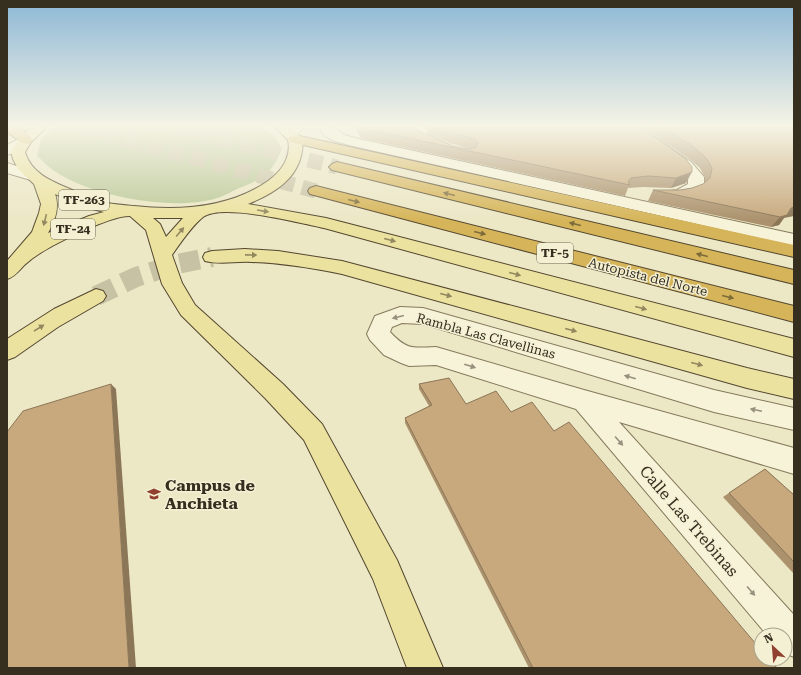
<svg xmlns="http://www.w3.org/2000/svg" width="801" height="675" font-family="'Roboto Serif',serif">
  <style>
    .green { fill: #bbc999 }
    .lines { fill: none; stroke-linecap: round; stroke-linejoin: round }
    .major-tunnel { stroke: #c8c2a4; stroke-width: 20; stroke-dasharray: 20 10; stroke-linecap: butt }
    .highway-tunnel { stroke: #c8c2a4; stroke-width: 15; stroke-dasharray: 15 8; stroke-linecap: butt }
    .minor-casing { stroke: #85795c; stroke-width: 2 }
    .major-casing { stroke: #534730; stroke-width: 2 }
    .highway-casing { stroke: #534730; stroke-width: 2 }
    .minor { fill: #f7f3d8; fill-rule: evenodd }
    .major { fill: #ece29f; fill-rule: evenodd }
    .highway { fill: #d6b55a; fill-rule: evenodd }
    .wall { fill: #ab916c }
    .shaded-wall { fill: #8b7658 }
    .building { fill: #c7a97d; stroke: #8b7658 }
    .oneway { fill: #7e6b3a }
    .oneway2 { fill: #91885f }
    .oneway3 { fill: #96907c }
    .labels { text-anchor: middle; dominant-baseline: central; stroke-width: 3; stroke-linejoin: round; paint-order: stroke }
    .shield { fill: #f3f0d4; stroke: #6f6855; stroke-width: 1 }
    .shield-label { font-size: 12px; font-weight: bold; fill: #362e1f }
    .street-label { font-size: 13px; fill: #362e1f; stroke: #f3f0d4 }
    .near-poi-label { font-size: 16px; font-weight: bold; fill: #362e1f; stroke: #f3f0d4; text-anchor: start }
    .near-street-label { font-size: 16px; fill: #362e1f; stroke: #f3f0d4 }
  </style>
  <rect width="100%" height="100%" fill="#ece7c5"/>
  <path class="green" d="M55 127H262L275 137 282 149C271 175 262 179 237 189 229 193 222 197 214 199 171 211 89 196 53 170 47 166 42 160 37 156L41 139Z"/>
  <g class="lines">
    <path class="major-tunnel" d="M96 296 136 277 177 264 212 257"/>
    <g class="highway-tunnel">
      <path d="M80 127 316 191"/>
      <path d="M174 127 337 167"/>
    </g>
    <g class="minor-casing">
      <g id="minor">
        <path d="M289 127H304C299 134 294 137 286 135L284 132Z"/>
        <path d="M320 127H334L344 135 359 139 794 234V246L353 146C343 143 321 140 320 127Z"/>
        <path d="M412 127H426L428 134 449 145 451 148 449 151C441 153 424 145 417 139 414 136 413 131 412 127Z"/>
        <path d="M625 127H641L691 162 704 177V186L702 189 687 197 663 201 657 199 655 196 657 193 677 190 688 184V177L681 168Z"/>
        <path d="M25 136 30 137 32 140C27 147 15 153 7 155V145Z"/>
        <path d="M7 163 39 173 42 176 39 179 34 181 7 173Z"/>
        <path d="M400 307 423 308 714 390 794 408V430L714 412 423 324 402 323 392 327 390 332C407 350 412 348 436 347L584 390 794 448V474L619 422 794 615V657L785 653V635H767L576 409 436 365 409 366 401 363 384 355 370 340 367 334 375 316Z"/>
      </g>
    </g>
    <g class="major-casing">
      <g id="major">
        <path d="M32 127H47L31 142 25 152C31 173 51 181 70 189 79 193 88 198 98 201 109 204 122 205 134 206 180 211 229 208 268 181 281 172 292 157 288 140L275 127H291C299 133 304 141 302 151 298 179 273 194 248 204L326 218 794 339V357L324 228C300 223 223 203 203 217 191 227 181 242 172 255L182 283 195 305 283 384 322 424 397 560 443 668H407L373 579 304 440 265 398 181 315 162 284 146 230 130 216C111 215 43 248 28 262 20 268 17 276 7 279V261L32 232 39 213 41 204 34 184 18 169 13 159 11 152 20 137ZM55 194 85 207 104 212 89 216 48 233C55 221 60 208 55 194ZM153 218H183L166 237 160 224Z"/>
        <path d="M245 249 278 251 342 261 747 368 794 379V399L747 388 342 274C312 268 282 263 251 262 236 261 220 265 205 261L203 257 205 253 212 251Z"/>
        <path d="M96 289 103 291 106 296 103 301 58 327 15 357 7 360V339L54 309Z"/>
      </g>
    </g>
    <g class="highway-casing">
      <g id="highway">
        <path d="M7 127C19 127 26 129 32 140L30 143C19 146 17 136 7 133Z"/>
        <path d="M295 135 794 245V257L290 142 288 139 290 136Z"/>
        <path d="M337 162 794 270V284L332 170 329 167 332 164Z"/>
        <path d="M316 186 794 306V322L310 194 308 191 310 188Z"/>
      </g>
    </g>
    <use href="#minor" class="minor"/>
    <use href="#major" class="major"/>
    <use href="#highway" class="highway"/>
  </g>
  <g class="wall">
    <path d="M355 127H415L417 130 453 146 468 149H470L450 143 429 133 427 127H641L686 183 671 188 643 187 628 188 625 196 361 138Z"/>
    <path d="M643 127H794L784 218 779 225 771 227 648 201 653 190H680L692 188 703 184 705 183V178L700 168 688 158Z"/>
    <path d="M419 384 466 404 511 412 554 431 777 668H529L405 423V418L429 406 419 389Z"/>
    <path d="M765 469 794 495V574L723 497Z"/>
  </g>
  <g class="shaded-wall">
    <path d="M692 172 686 183 671 188 676 178Z"/>
    <path d="M794 207V216L784 218 779 225 771 227 780 217 791 208Z"/>
    <path d="M111 384 116 389 136 668H129Z"/>
  </g>
  <g class="building">
    <path d="M360 127H415L417 130 453 146 468 149 475 148 478 143 475 139 450 132 438 127H641L686 159 692 167V172L676 178 648 176 631 178 628 182 630 185 361 128Z"/>
    <path d="M663 127H794V207L791 208 787 215 780 217 653 190H680L692 188 703 184 710 178 712 168 706 158 694 147Z"/>
    <path d="M449 378 466 404 496 391 511 412 532 402 554 431 569 422 761 650V659H769L777 668H533L405 418 432 405 419 384Z"/>
    <path d="M111 384 129 668H7V432L23 411Z"/>
    <path d="M765 469 794 495V562L729 493Z"/>
  </g>
  <defs><path id="oneway-solid" d="M-6-.8H1V-3.2L6.5 0L1 3.2V.8H-6Z"/></defs>
  <g class="oneway">
    <use href="#oneway-solid" transform="translate(449 194) rotate(-166)"/>
    <use href="#oneway-solid" transform="translate(354 201) rotate(14)"/>
    <use href="#oneway-solid" transform="translate(575 224) rotate(-166)"/>
    <use href="#oneway-solid" transform="translate(480 233) rotate(14)"/>
    <use href="#oneway-solid" transform="translate(702 255) rotate(-166)"/>
    <use href="#oneway-solid" transform="translate(728 297) rotate(14)"/>
  </g>
  <g class="oneway2">
    <use href="#oneway-solid" transform="translate(263 211) rotate(9)"/>
    <use href="#oneway-solid" transform="translate(45 220) rotate(104)"/>
    <use href="#oneway-solid" transform="translate(180 232) rotate(-50)"/>
    <use href="#oneway-solid" transform="translate(390 240) rotate(15)"/>
    <use href="#oneway-solid" transform="translate(251 255) rotate(1)"/>
    <use href="#oneway-solid" transform="translate(515 274) rotate(15)"/>
    <use href="#oneway-solid" transform="translate(446 295) rotate(15)"/>
    <use href="#oneway-solid" transform="translate(641 308) rotate(15)"/>
    <use href="#oneway-solid" transform="translate(39 328) rotate(-32)"/>
    <use href="#oneway-solid" transform="translate(571 330) rotate(15)"/>
    <use href="#oneway-solid" transform="translate(697 364) rotate(15)"/>
  </g>
  <g class="oneway3">
    <use href="#oneway-solid" transform="translate(398 317) rotate(166)"/>
    <use href="#oneway-solid" transform="translate(470 366) rotate(17)"/>
    <use href="#oneway-solid" transform="translate(630 377) rotate(-164)"/>
    <use href="#oneway-solid" transform="translate(756 410) rotate(-168)"/>
    <use href="#oneway-solid" transform="translate(619 441) rotate(49)"/>
    <use href="#oneway-solid" transform="translate(751 591) rotate(49)"/>
  </g>
  <linearGradient id="sky" x2="0" y2="1"><stop stop-color="#8db8d6"/><stop offset="0.57" stop-color="#f6f4e5"/><stop offset="1" stop-color="#f6f4e5" stop-opacity="0"/></linearGradient>
  <rect width="801" height="221" fill="url(#sky)"/>
  <defs>
    <g id="university-bare" transform="scale(1.08)"><path d="M0-5L7-2L0 1L-7-2ZM-4 1L0 2.5L4 1V4Q0 6-4 4Z" fill="#91402f" stroke="#f3f0d4" stroke-width="2.5" paint-order="stroke"/></g>
  </defs>
  <g fill-rule="evenodd">
    <use href="#university-bare" x="154" y="494"/>
  </g>
  <g class="labels">
    <g class="shield">
      <rect x="59" y="190" width="50" height="20" rx="3"/>
      <rect x="51" y="219" width="44" height="20" rx="3"/>
      <rect x="537" y="243" width="36" height="20" rx="3"/>
    </g>
    <g class="shield-label">
      <text x="84" y="200">TF-263</text>
      <text x="73" y="229">TF-24</text>
      <text x="555" y="253">TF-5</text>
    </g>
    <g class="street-label">
      <text transform="translate(648 277) rotate(14)">Autopista del Norte</text>
      <text transform="translate(486 336) rotate(15)">Rambla Las Clavellinas</text>
    </g>
    <g class="near-poi-label">
      <text x="165" y="485">Campus de<tspan x="165" dy="18">Anchieta</tspan></text>
    </g>
    <g class="near-street-label">
      <text transform="translate(689 521) rotate(49)">Calle Las Trebinas</text>
    </g>
  </g>
  <rect width="801" height="675" fill="none" stroke="#362e1f" stroke-width="16"/>
  <g transform="translate(773 647) rotate(334)"><circle r="19" fill="#f3f0d4" stroke="#a7a28c"/>
  <path d="M0-3L7 15L0 10L-7 15Z" fill="#91402f"/>
  <text y="-6" font-size="11" font-weight="bold" text-anchor="middle" fill="#362e1f">N</text>
  </g>
</svg>
